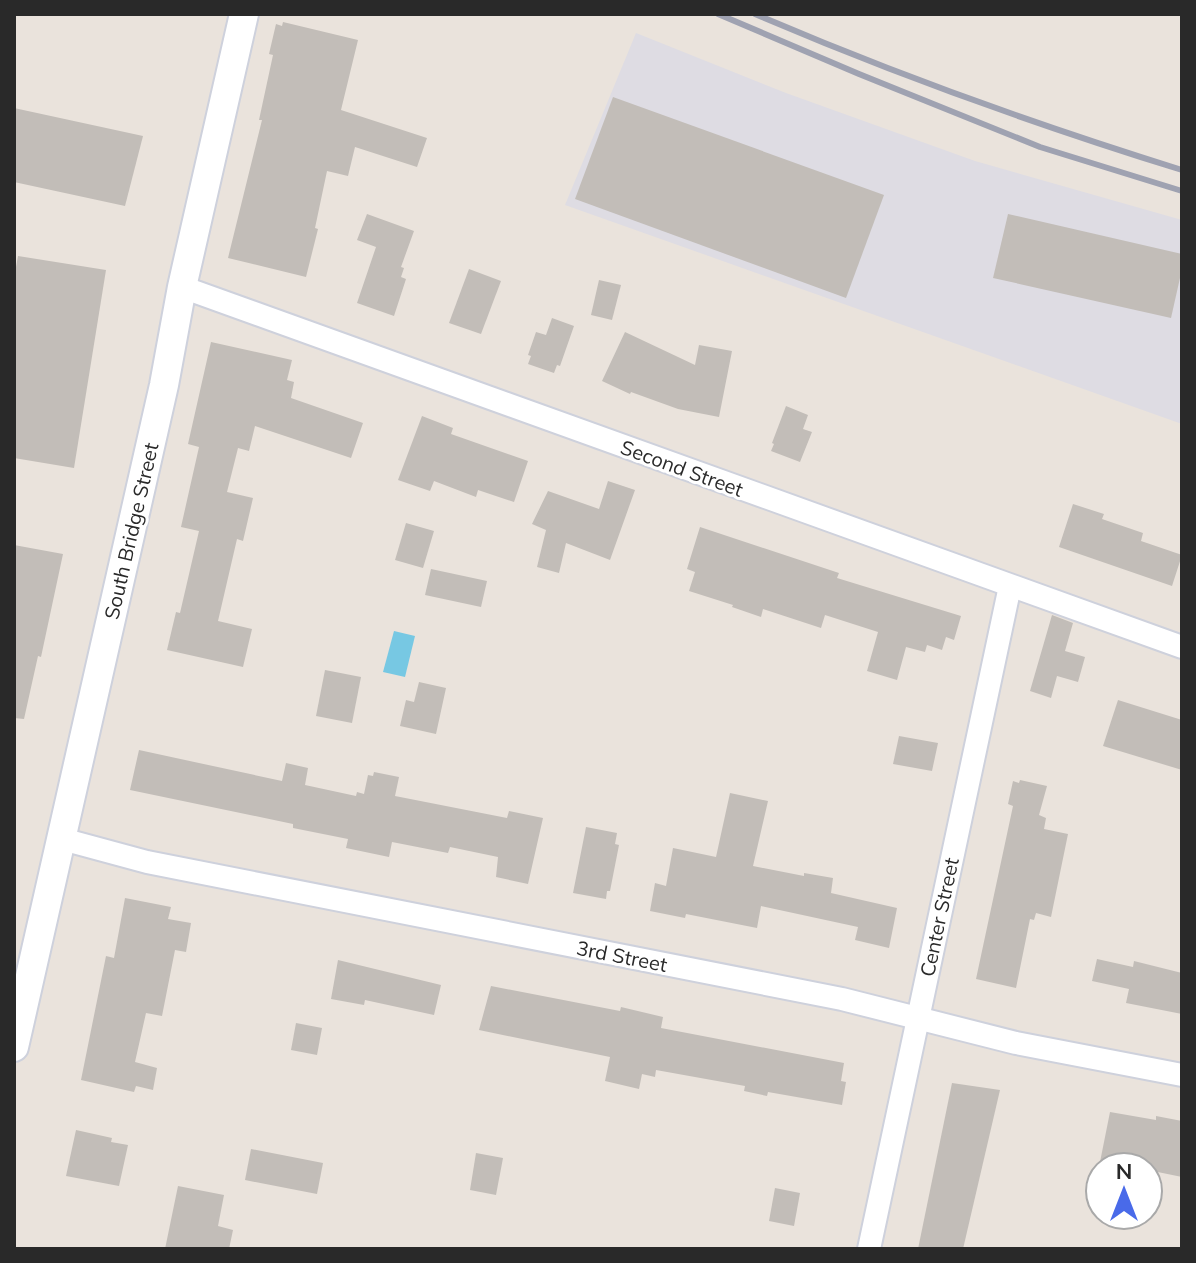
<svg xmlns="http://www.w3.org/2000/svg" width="1196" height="1263" font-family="Mulish,sans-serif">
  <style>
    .industrial { fill: #dedce3 }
    .water { fill: #77c8e3 }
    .building { fill: #c2bdb8 }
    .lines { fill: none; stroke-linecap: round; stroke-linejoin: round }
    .minor-casing { stroke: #ced1dc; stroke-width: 26 }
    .tertiary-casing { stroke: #ced1dc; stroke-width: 32 }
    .minor { stroke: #fff; stroke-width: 22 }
    .tertiary { stroke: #fff; stroke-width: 28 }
    .rail { stroke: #9fa2b1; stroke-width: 6 }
    .labels { text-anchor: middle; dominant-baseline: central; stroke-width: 6; stroke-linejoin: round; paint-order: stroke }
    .street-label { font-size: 20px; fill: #292929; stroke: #fff }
  </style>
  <rect width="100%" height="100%" fill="#eae3dc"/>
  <path class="industrial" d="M636 33 786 93 975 161 1182 220V424L565 205Z"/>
  <path class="water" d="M394 631 415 636 405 677 383 672Z"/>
  <g class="building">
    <path d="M283 22 358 40 341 110 427 138 417 167 355 147 348 176 327 171 315 228 318 229 306 277 228 258 262 120H259L273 55 269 54 276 24 282 26Z"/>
    <path d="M613 97 884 195 846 298 575 199Z"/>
    <path d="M14 108 143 136 125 206 14 182Z"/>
    <path d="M367 214 414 231 401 267 404 268 401 277 406 279 394 316 357 303 376 247 357 240Z"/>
    <path d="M1008 214 1182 254V269L1171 318 993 278Z"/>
    <path d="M18 256 106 270 74 468 14 458V278Z"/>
    <path d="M469 269 501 281 481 334 449 323Z"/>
    <path d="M599 280 621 285 612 320 591 315Z"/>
    <path d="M552 318 574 326 560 366 557 365 554 373 528 364 531 356 528 355 536 332 546 335Z"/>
    <path d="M625 332 695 365 699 345 732 351 719 417 678 409 631 392 630 394 602 381Z"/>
    <path d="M211 342 292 360 287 380 294 382 291 398 363 423 351 458 255 426 249 451 238 448 227 492 253 498 243 541 237 539 218 621 252 629 243 667 167 650 176 612 180 613 199 531 181 527 199 447 188 444Z"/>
    <path d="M786 406 808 415 803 429 812 432 800 462 771 451 774 444 772 443Z"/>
    <path d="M422 416 453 428 451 434 528 461 514 502 478 490 476 497 434 481 430 491 398 480Z"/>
    <path d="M608 481 635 490 610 560 566 543 559 573 537 567 546 530 532 524 548 491 599 509Z"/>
    <path d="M1073 504 1104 514 1102 519 1143 533 1141 541 1182 555 1172 586 1059 547Z"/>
    <path d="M406 523 434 531 423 568 395 560Z"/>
    <path d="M700 527 839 573 837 578 961 616 954 640 946 637 942 650 927 645 925 652 906 647 897 680 867 671 878 632 825 615 821 628 763 609 761 617 732 607 733 605 689 591 695 572 687 569Z"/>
    <path d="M14 545 63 554 41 657 38 656 24 719 14 718Z"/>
    <path d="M431 569 487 581 481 607 425 595Z"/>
    <path d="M1052 615 1073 623 1065 651 1085 657 1078 682 1057 676 1051 698 1030 691Z"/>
    <path d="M325 670 361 677 352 723 316 716Z"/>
    <path d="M419 682 446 688 436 734 400 726 406 700 414 702Z"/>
    <path d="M1118 700 1182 720V770L1103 746Z"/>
    <path d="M899 736 938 743 932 771 893 764Z"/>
    <path d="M139 750 282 781 286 763 308 768 305 785 356 796 357 792 364 794 368 775 373 776 374 772 399 777 395 796 507 818 509 811 543 818 528 884 496 877 498 857 450 847 448 853 392 842 389 857 346 848 348 839 293 828V824L130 790Z"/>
    <path d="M1020 780 1047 786 1039 815 1046 818 1044 829 1068 834 1051 917 1036 913 1034 920 1030 919 1016 988 976 979 1013 806 1008 804 1013 781 1019 783Z"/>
    <path d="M730 793 768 801 753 866 804 876V873L833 878 831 893 897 908 889 948 855 940 858 927 761 906 757 928 686 914 685 918 650 911 655 883 666 886 673 848 716 857Z"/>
    <path d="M586 827 617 833 615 844 619 845 610 891H607L606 899 573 893Z"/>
    <path d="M125 898 171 907 168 919 191 923 186 952 175 950 162 1016 146 1013 135 1062 157 1068 153 1090 136 1086 134 1092 81 1080 106 956 114 958Z"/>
    <path d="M1097 959 1133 967 1134 961 1182 973V1014L1126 1003 1129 989 1092 981Z"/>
    <path d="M338 960 441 985 434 1015 365 1000 364 1005 331 999Z"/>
    <path d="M491 986 620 1011 621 1007 663 1017 661 1028 844 1063 841 1081 846 1082 842 1105 768 1092 767 1096 744 1091 745 1086 656 1070 655 1077 642 1074 639 1089 605 1081 610 1057 479 1030Z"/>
    <path d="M296 1023 322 1028 317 1055 291 1050Z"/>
    <path d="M952 1083 1000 1090 963 1249H918Z"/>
    <path d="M1110 1112 1156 1120V1116L1182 1121V1177L1148 1170V1167H1099Z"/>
    <path d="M76 1130 112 1138 111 1142 128 1145 119 1186 66 1176Z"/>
    <path d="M251 1149 323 1163 317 1194 245 1180Z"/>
    <path d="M476 1153 503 1158 496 1195 470 1190Z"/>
    <path d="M178 1186 224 1195 218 1226 233 1230 229 1249H165Z"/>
    <path d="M775 1188 800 1193 794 1226 769 1221Z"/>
  </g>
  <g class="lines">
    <g class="minor-casing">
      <g id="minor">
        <path d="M182 287 1182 647"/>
        <path d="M62 839 147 862 842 999 1016 1043 1182 1075"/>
        <path d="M869 1249 1010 586"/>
      </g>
    </g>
    <g class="tertiary-casing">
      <path id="tertiary" d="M14 1047 164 385 182 287 244 14"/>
    </g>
    <use href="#minor" class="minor"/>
    <use href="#tertiary" class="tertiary"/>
    <g class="rail">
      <path d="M718 14 859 74 1040 147 1182 191"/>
      <path d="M755 14C895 74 1037 125 1182 170"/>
    </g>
  </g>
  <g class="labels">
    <g class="street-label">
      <text transform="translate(682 468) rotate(20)">Second Street</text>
      <text transform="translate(131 531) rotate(-77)">South Bridge Street</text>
      <text transform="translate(939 917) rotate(-78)">Center Street</text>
      <text transform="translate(622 956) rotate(11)">3rd Street</text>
    </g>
  </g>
  <rect width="1196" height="1263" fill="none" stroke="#292929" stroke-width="32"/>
  <g transform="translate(1124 1191)"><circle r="38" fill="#ffffff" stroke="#a9a9a9" stroke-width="2"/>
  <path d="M0-6L14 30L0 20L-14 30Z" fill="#496ae9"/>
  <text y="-12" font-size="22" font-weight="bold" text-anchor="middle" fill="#292929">N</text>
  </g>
</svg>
